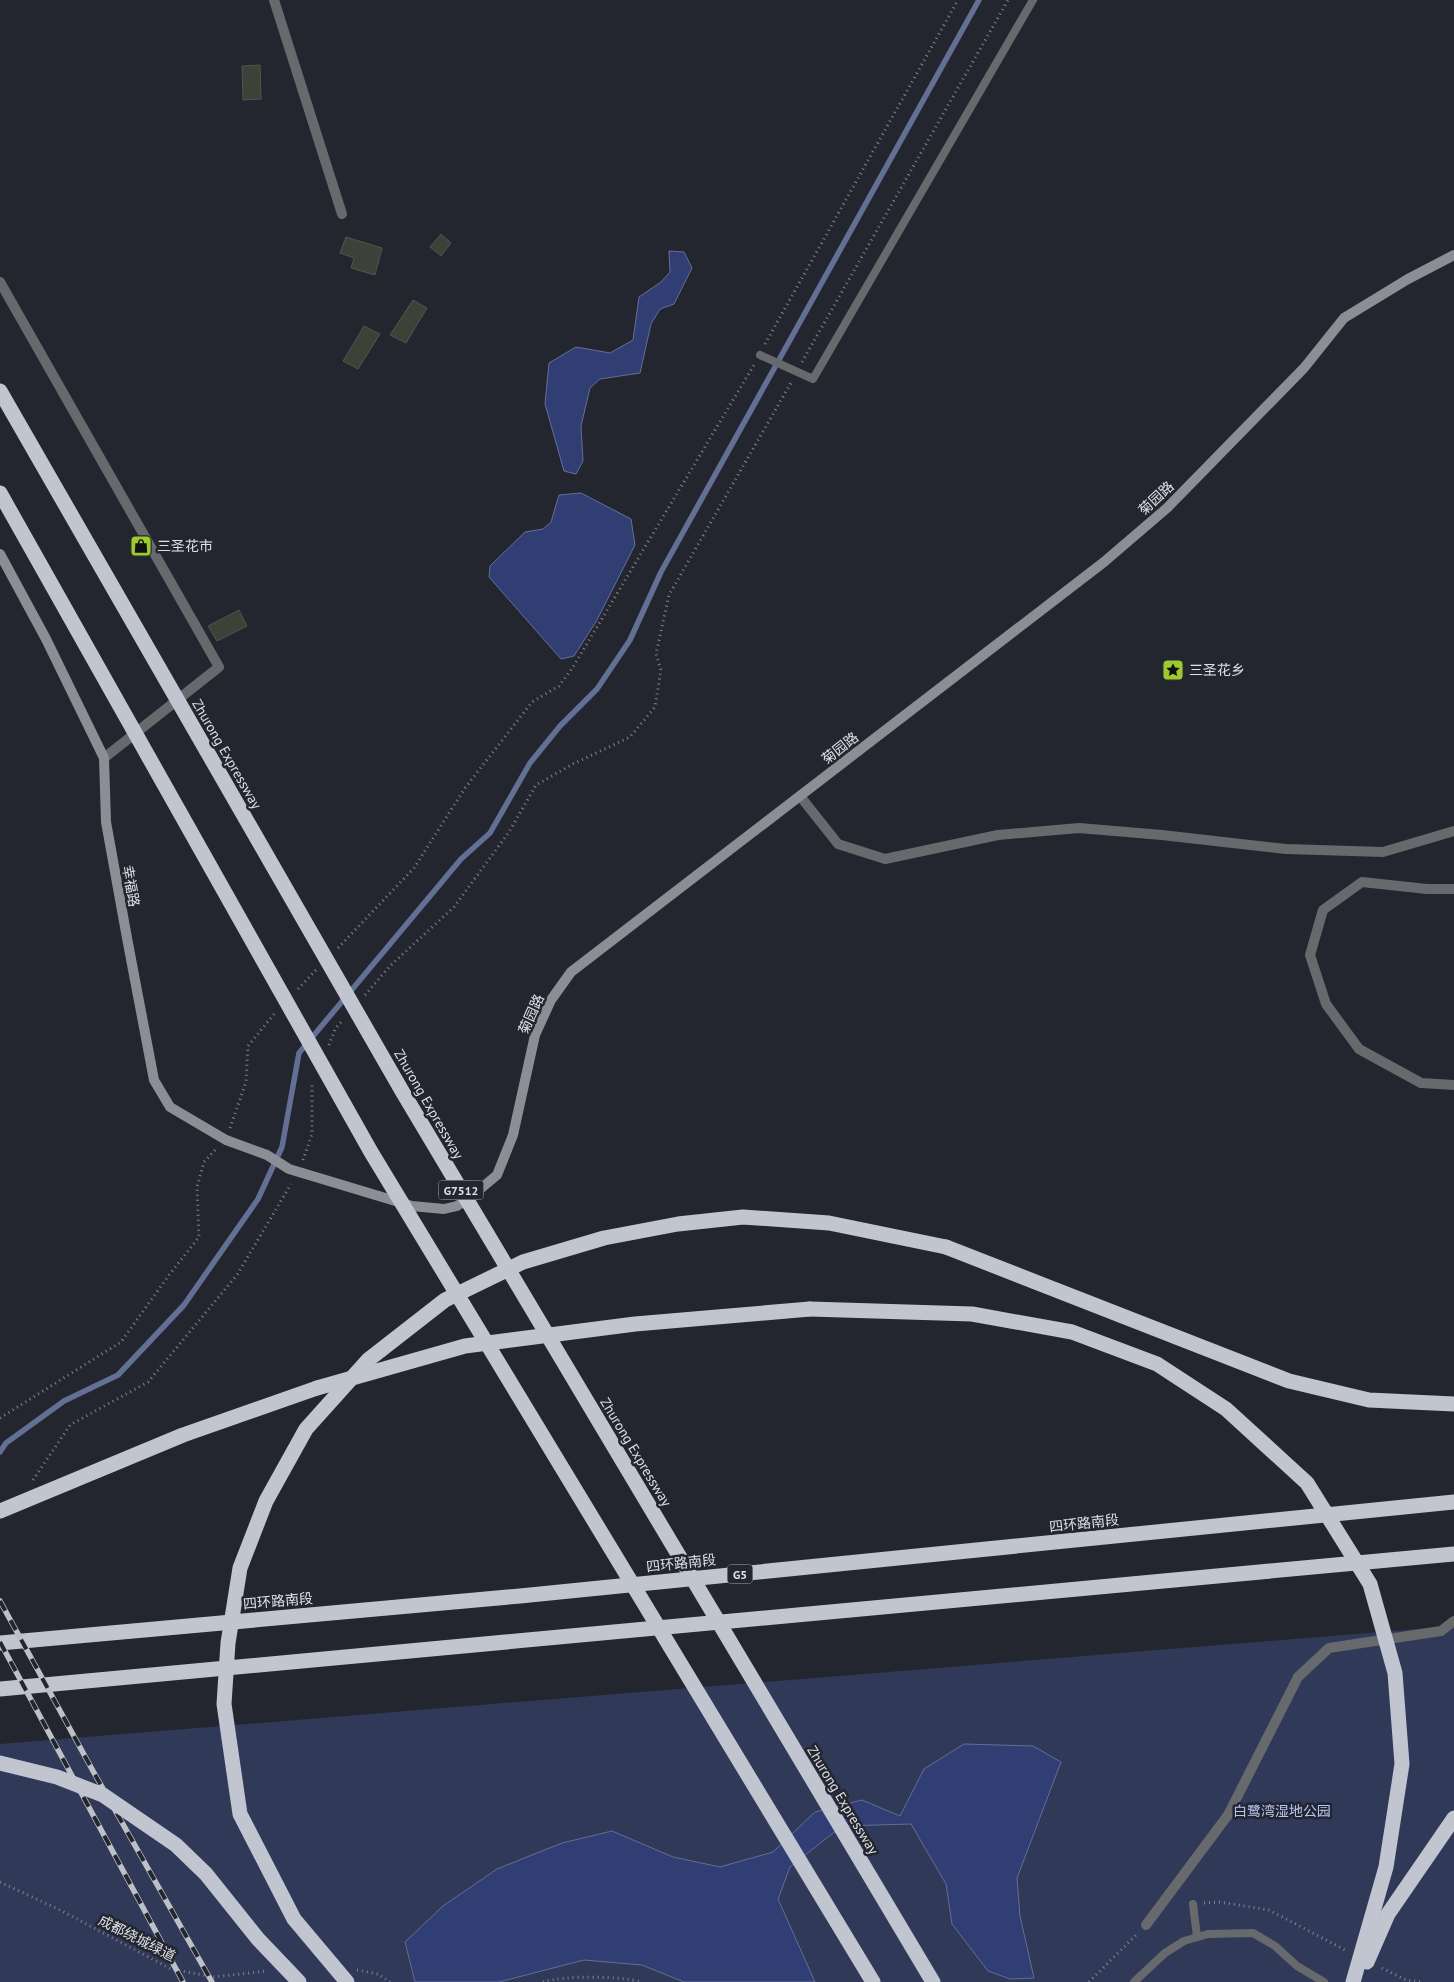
<svg xmlns="http://www.w3.org/2000/svg" width="1454" height="1982" font-family="'PT Sans','Noto Sans SC',sans-serif">
  <style>
    .green { fill: #303958 }
    .water { fill: #303e73; stroke: #646f96 }
    .lines { fill: none; stroke-linecap: round; stroke-linejoin: round }
    .stream { stroke: #646f96; stroke-width: 5.5 }
    .building { fill: #3d4138; stroke: #51554b }
    .path { stroke: #82848b; stroke-width: 3; stroke-dasharray: 1 4; stroke-linecap: butt }
    .lane { stroke: #67696d; stroke-width: 8 }
    .street { stroke: #67696d; stroke-width: 10 }
    .secondary { stroke: #8c8e95; stroke-width: 10 }
    .highway { stroke: #c1c5d0; stroke-width: 15 }
    .rail-casing { stroke: #bec0c7; stroke-width: 5.5 }
    .rail { stroke: #24262f; stroke-width: 4; stroke-dasharray: 11; stroke-linecap: butt }
    .highway-bridge { stroke: #c1c5d0; stroke-width: 15 }
    .labels { text-anchor: middle; dominant-baseline: central; stroke-width: 5; stroke-linejoin: round; paint-order: stroke }
    .shield { fill: #24262f; stroke: #a6a8af; stroke-width: 1 }
    .shield-label { font-size: 12px; font-weight: bold; fill: #dee0e6 }
    .street-label { font-size: 14px; fill: #dee0e6; stroke: #24262f }
    .poi-label { font-size: 14px; fill: #dee0e6; stroke: #24262f; text-anchor: start }
    .park-label { font-size: 14px; fill: #b5c6f8; stroke: #24262f }
  </style>
  <rect width="100%" height="100%" fill="#24262f"/>
  <path class="green" d="M1454 1626V1982H0V1744Z"/>
  <g class="water">
    <path d="M669 251 684 252 692 268 674 304 660 309 651 324 640 373 600 379 590 388 581 426 583 461 576 474 564 471 545 404 549 363 576 347 610 353 633 340 639 297 661 282 670 272Z"/>
    <path d="M581 493 631 519 635 545 597 620 574 656 561 659 489 577 490 566 525 532 543 529 551 522 559 495Z"/>
    <path d="M964 1744 1033 1746 1061 1762 1017 1878 1020 1916 1034 1978 1010 1979 988 1971 952 1924 946 1884 911 1824 842 1826 790 1867 778 1899 815 1982H684L642 1965 584 1960 499 1982H415L405 1942 443 1906 497 1869 562 1843 612 1831 673 1857 720 1867 773 1852 815 1812 862 1800 900 1816 924 1769Z"/>
  </g>
  <g class="lines">
    <path class="stream" d="M0 1452 6 1443 64 1401 118 1375 184 1305 258 1199 282 1147 299 1053 461 859 490 833 530 763 560 726 597 689 630 640 661 572 979 0"/>
  </g>
  <g class="building">
    <path d="M260 65 261 99 243 100 242 66Z"/>
    <path d="M441 234 451 243 441 256 430 247Z"/>
    <path d="M346 237 382 248 375 275 351 268 354 258 340 253Z"/>
    <path d="M413 300 427 308 406 343 390 335Z"/>
    <path d="M364 326 380 334 358 369 343 361Z"/>
    <path d="M239 610 247 626 217 641 208 626Z"/>
  </g>
  <g class="lines">
    <g class="path">
      <path d="M765 344 958 0"/>
      <path d="M802 362 1008 0"/>
      <path d="M338 948 414 868 465 788 532 702 559 686 573 667 754 365"/>
      <path d="M298 989 316 970"/>
      <path d="M365 995 391 965 454 907 509 832 536 785 573 764 630 737 655 707 661 670 656 654 669 595 792 381"/>
      <path d="M329 1045 335 1029 343 1020"/>
      <path d="M230 1128 246 1082 248 1046 275 1013"/>
      <path d="M303 1160 312 1134V1083"/>
      <path d="M0 1418 121 1342 169 1275 199 1237 197 1187 204 1162 216 1149"/>
      <path d="M33 1480 70 1425 148 1382 237 1275 291 1184"/>
      <path d="M0 1882 60 1910 171 1969 214 1977 267 1971"/>
      <path d="M1204 1903 1219 1902 1269 1910 1347 1951"/>
      <path d="M1382 1968 1406 1980 1421 1982"/>
      <path d="M357 1970 378 1974 390 1982"/>
      <path d="M543 1982C566 1975 619 1976 642 1982"/>
      <path d="M1089 1982 1136 1935"/>
    </g>
    <g class="lane">
      <path d="M760 355 813 379 1033 0"/>
      <path d="M1193 1904 1197 1937"/>
      <path d="M1134 1982 1165 1953 1184 1941 1208 1934 1253 1933 1275 1946 1297 1966 1324 1982"/>
    </g>
    <g class="street">
      <path d="M274 0 342 214"/>
      <path d="M0 282 219 667 104 758"/>
      <path d="M800 796 838 844 885 859 998 835 1079 828 1162 835 1286 849 1383 852 1454 831"/>
      <path d="M1454 889H1427L1362 882 1323 910 1310 955 1326 1004 1359 1049 1421 1083 1454 1085"/>
      <path d="M1146 1925 1228 1815 1298 1677 1329 1648 1441 1631 1454 1621"/>
    </g>
    <path class="secondary" d="M0 554 46 639 104 758 106 822 127 938 154 1080 170 1107 226 1140 267 1155 289 1169 412 1206 444 1209 457 1206 473 1195 497 1175 513 1135 535 1035 551 1000 571 972 1104 562 1167 508 1304 368 1344 318 1408 279 1454 255"/>
    <g class="highway">
      <path d="M946 1247 1289 1381 1369 1400 1454 1404"/>
      <path d="M317 1388 465 1346 635 1324 810 1309"/>
      <path d="M0 1643 520 1596 1454 1502"/>
      <path d="M0 1689 1454 1554"/>
    </g>
    <g class="rail-casing">
      <g id="rail">
        <path d="M0 1601 93 1771 212 1982"/>
        <path d="M0 1642 183 1982"/>
      </g>
    </g>
    <use href="#rail" class="rail"/>
    <g class="highway-bridge">
      <path d="M0 391 402 1091 933 1982"/>
      <path d="M0 493 371 1152 873 1982"/>
      <path d="M810 1309 972 1314 1072 1332 1157 1364 1226 1409 1307 1483 1370 1584 1395 1673 1402 1764 1386 1867 1353 1982"/>
      <path d="M0 1511 183 1435 317 1388"/>
      <path d="M0 1763 57 1777 103 1795 176 1845 206 1874 258 1939 299 1982"/>
      <path d="M1367 1962 1388 1914 1454 1818"/>
      <path d="M347 1982 294 1919 240 1814 224 1704 228 1643 240 1568 266 1501 306 1429 368 1360 445 1300 523 1262 604 1238 678 1224 743 1217 829 1223 946 1247"/>
    </g>
  </g>
  <defs>
    <g id="shop-square" transform="scale(1.125)"><rect x="-9" y="-9" width="18" height="18" rx="4" fill="#9eca2e" stroke="#24262f"/><path d="M-5-2.5h2.3a2.7 3.5 0 0 1 5.4 0H5L5.5 6h-11ZM-1.5-2.5h3a1.5 2.3 0 0 0-3 0Z" fill="#111"/></g>
    <g id="sight-square" transform="scale(1.125)"><rect x="-9" y="-9" width="18" height="18" rx="4" fill="#9eca2e" stroke="#24262f"/><path d="M0-6L1.8-2.2L6-1.7L2.9 1.2L3.7 5.4L0 3.3L-3.7 5.4L-2.9 1.2L-6-1.7L-1.8-2.2Z" fill="#111"/></g>
  </defs>
  <g fill-rule="evenodd">
    <use href="#shop-square" x="141" y="546"/>
    <use href="#sight-square" x="1173" y="670"/>
  </g>
  <g class="labels">
    <g class="shield">
      <rect x="438.5" y="1180.5" width="45" height="19" rx="4"/>
      <rect x="727.5" y="1564.5" width="25" height="19" rx="4"/>
    </g>
    <g class="shield-label">
      <text x="461" y="1190">G7512</text>
      <text x="740" y="1574">G5</text>
    </g>
    <g class="street-label">
      <text transform="translate(1156 498) rotate(-43)">菊园路</text>
      <text transform="translate(840 748) rotate(-38)">菊园路</text>
      <text transform="translate(227 754) rotate(60)">Zhurong Expressway</text>
      <text transform="translate(131 886) rotate(80)">幸福路</text>
      <text transform="translate(531 1014) rotate(-66)">菊园路</text>
      <text transform="translate(429 1104) rotate(60)">Zhurong Expressway</text>
      <text transform="translate(636 1452) rotate(59)">Zhurong Expressway</text>
      <text transform="translate(1084 1523) rotate(-6)">四环路南段</text>
      <text transform="translate(681 1563) rotate(-6)">四环路南段</text>
      <text transform="translate(278 1601) rotate(-5)">四环路南段</text>
      <text transform="translate(843 1800) rotate(59)">Zhurong Expressway</text>
      <text transform="translate(137 1938) rotate(27)">成都绕城绿道</text>
    </g>
    <g class="poi-label">
      <text x="157" y="546">三圣花市</text>
      <text x="1189" y="670">三圣花乡</text>
    </g>
    <g class="park-label">
      <text x="1282" y="1811">白鹭湾湿地公园</text>
    </g>
  </g>
</svg>
